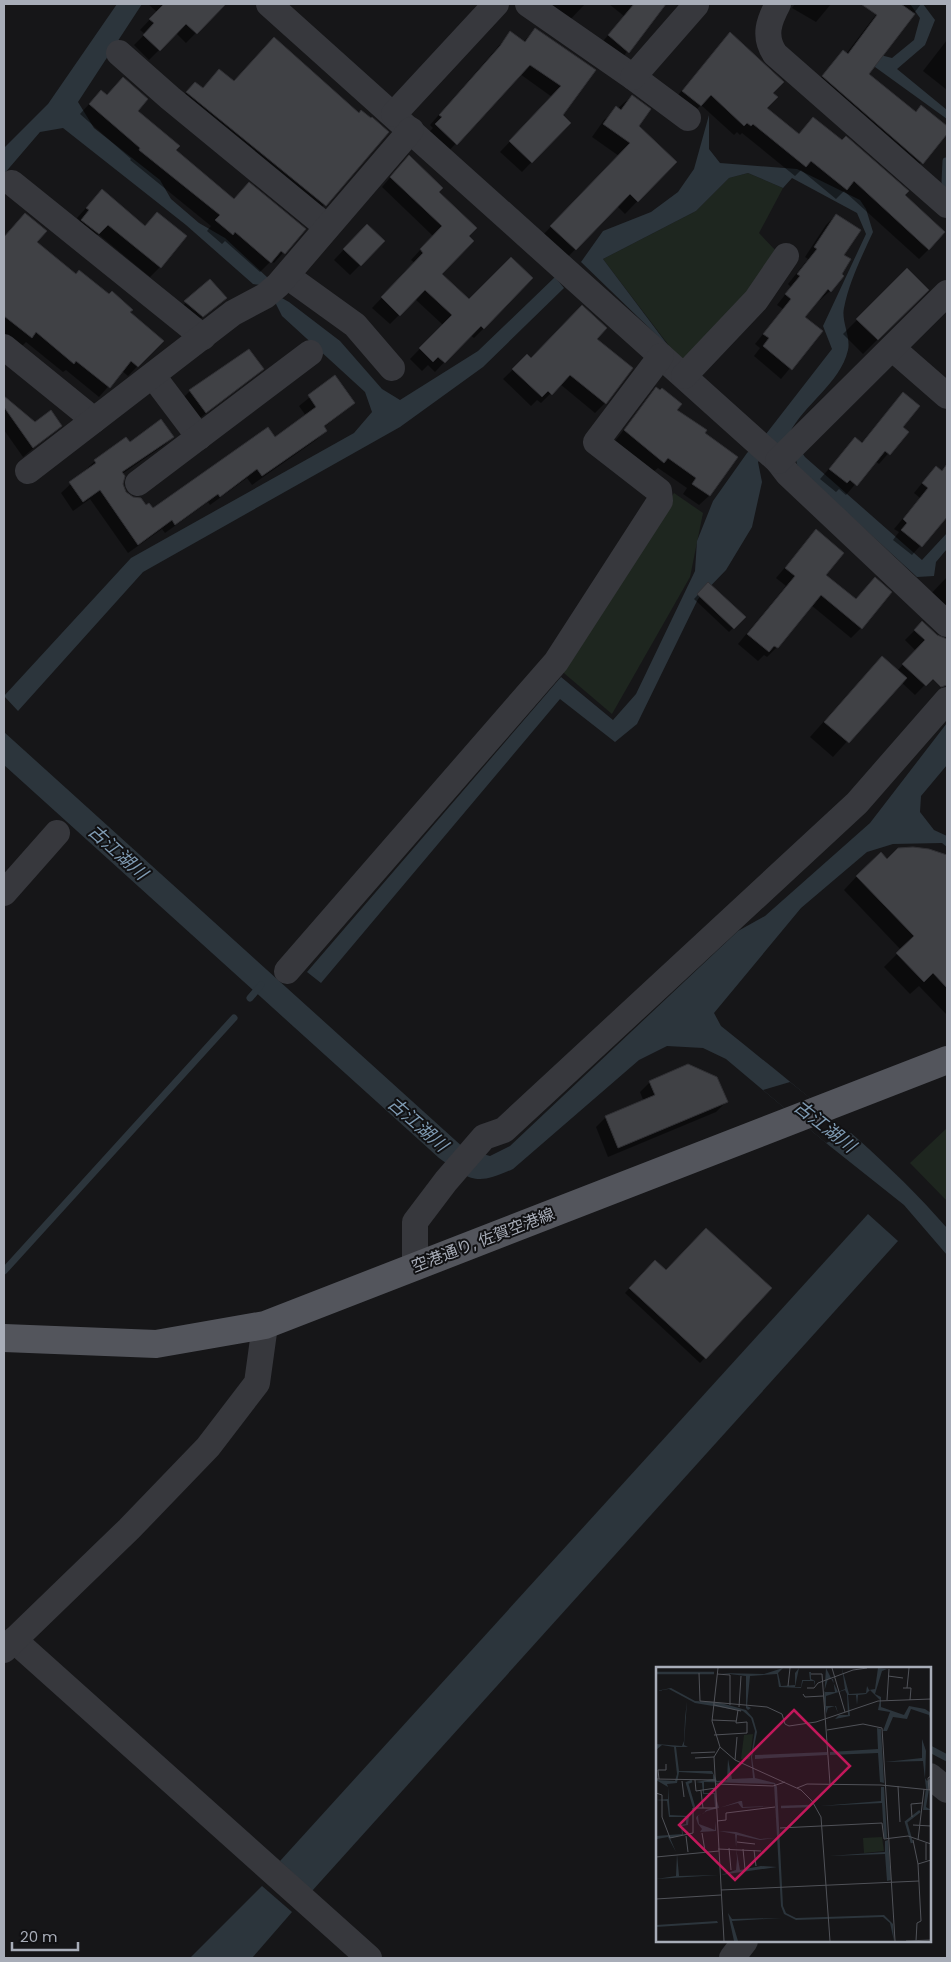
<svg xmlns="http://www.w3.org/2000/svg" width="951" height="1962" font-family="Poppins,'Noto Sans JP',sans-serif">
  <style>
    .green { fill: #1e261f }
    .water { fill: #2c353c }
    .pier { fill: #161618 }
    .shadow { fill: #0007 }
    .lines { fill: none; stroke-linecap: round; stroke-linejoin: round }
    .stream { stroke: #2c353c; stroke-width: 7 }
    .building { fill: #404145; stroke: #303034 }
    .street { stroke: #37383d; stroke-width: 26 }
    .primary { stroke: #53555c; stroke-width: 28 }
    .labels { text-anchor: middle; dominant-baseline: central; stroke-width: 4; stroke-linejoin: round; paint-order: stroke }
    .street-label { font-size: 16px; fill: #a8adb8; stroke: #111113 }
    .water-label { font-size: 18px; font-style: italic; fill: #7f9bb3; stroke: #111113 }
    .inset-river { fill: none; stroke: #2c353c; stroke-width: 2.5 }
    .inset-road { fill: none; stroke: #505258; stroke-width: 1 }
    .view { fill: #c2185b; fill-opacity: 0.15; stroke: #c2185b; stroke-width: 2.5 }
    .inset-edge { fill: none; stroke: #a8adb8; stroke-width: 2.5 }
  </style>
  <rect width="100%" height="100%" fill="#161618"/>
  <g class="green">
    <path d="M748 173 783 188 759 233 778 253 753 291 683 364 603 259 696 211 729 178Z"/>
    <path d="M674 493 703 513 690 577 612 714 558 668Z"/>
    <path d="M947 1128V1201L910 1163Z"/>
  </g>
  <g class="water">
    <path d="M117 4H142L78 102 94 128 160 180 171 199 199 223 225 238 268 278 280 297 289 302 340 341 382 389 400 400 478 351 555 277 564 288 483 367 400 427 143 572 18 711 4 696 131 558 354 433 372 412 365 392 282 316 273 298 261 285 253 284 186 225 63 128 40 132 4 174V148L48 104Z"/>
    <path d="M910 4H923L935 20 925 45 897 69 947 110V119L875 67 869 52 892 58 914 40 920 18Z"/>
    <path d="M709 115V149L720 163 797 169 860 200 866 209 873 232C862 256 849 282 844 308 841 321 851 337 848 350 840 384 804 404 789 434L805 457 922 560 947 533V549L936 562 934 576 917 577 798 468 795 456 774 444 758 462 762 482 752 527 726 570 698 599 637 724 615 742 560 699 321 983 307 972 561 677 613 720 636 694 695 571 697 541 713 501 747 453 766 434 832 349 823 326 866 234 857 213 792 178 783 188 748 173 729 178 696 211 603 259 670 348 581 262 603 231 651 212 678 192 694 169Z"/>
    <path d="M947 723V765L921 796 920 812 934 830 947 836V847L942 843 893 844 867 852 801 908 714 1013 721 1026C800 1090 880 1151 947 1228V1255L904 1205 826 1143 726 1059 703 1048 667 1046 639 1060 513 1169C476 1186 471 1181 439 1158L4 765V732L465 1149 490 1156 510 1146 738 931 765 916 870 823Z"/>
    <path d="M868 1214 898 1241 312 1891 280 1861Z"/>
    <path d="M262 1886 292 1912 252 1958H190Z"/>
  </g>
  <path class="pier" d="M790 1082 853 1132 826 1143 763 1090Z"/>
  <g class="shadow">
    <path d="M148 4H224L186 43 176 33 149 60 134 45 145 34 140 30 157 12Z"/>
    <path d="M548 4H585L566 24Z"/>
    <path d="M609 4H664L619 62 599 46 624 16Z"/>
    <path d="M795 4H831L816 22 792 8Z"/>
    <path d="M884 4H921L867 74 915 113 921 106 947 127V132L911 174 812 88 843 52 846 54Z"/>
    <path d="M535 30 594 70 561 115 569 123 522 172 500 152 552 97 520 74 446 154 426 135 433 128 430 125 510 33 523 42Z"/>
    <path d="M947 40V90L923 71Z"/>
    <path d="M721 44 772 93 766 108 798 135 903 195 929 249 919 259 844 191 836 199 801 170 795 176 742 133 740 135 737 132 734 135 701 105 691 115 673 101Z"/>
    <path d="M219 70 234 82 359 114 388 132 315 215 178 102 195 83 202 89Z"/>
    <path d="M123 79 137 111 174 150 234 200 304 229 274 263 271 261 260 272 225 241 222 244 207 231 211 226 130 160 131 159 80 114 101 91 106 96Z"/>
    <path d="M632 96 637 126 675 162 625 214 617 206 563 262 539 239 619 156 592 137 604 120Z"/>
    <path d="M399 167 437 192 468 236 441 274 484 328 474 338 470 335 435 372 428 365 422 371 410 359 443 325 415 299 390 324 372 308 415 263 411 260 433 236 382 187Z"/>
    <path d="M102 190 160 267 150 277 98 234 89 243 72 230 80 221 77 218Z"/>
    <path d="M836 215 830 291 820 300 818 299 804 317 821 331 781 379 754 356 760 348 755 344 783 309 777 305 791 287 788 284 808 259 805 257 826 225Z"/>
    <path d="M15 224 76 275 129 312 162 341 128 376 122 371 99 397 66 370 63 372 26 342 21 347 4 333V238Z"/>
    <path d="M367 225 384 241 350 275 334 260Z"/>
    <path d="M907 270 927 290 863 354 843 334Z"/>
    <path d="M210 280 225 298 192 326 176 312Z"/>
    <path d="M595 339 605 403 595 413 560 384 541 403 537 400 531 406 503 379 527 356 531 360Z"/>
    <path d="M262 369 195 422 180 401 190 391Z"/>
    <path d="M335 377 354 403 323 428 325 431 316 440 252 485 247 478 210 505 208 502 165 533 162 529 128 553 90 499 73 511 61 493 95 461 126 438 130 443 173 437 163 446 122 474V484L125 493 152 510 275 439 306 416 299 406Z"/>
    <path d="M656 389 675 410 736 457 709 496 699 505 683 494 687 488 658 468 653 472 615 441Z"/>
    <path d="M903 394 901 427 907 432 879 464 875 461 846 495 839 489 836 492 820 479 855 439 861 443Z"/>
    <path d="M4 398 35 423 60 426 23 457 4 430Z"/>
    <path d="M947 469V520L945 518 912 555 893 540 899 532 894 529 920 498 914 493 927 477 943 474Z"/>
    <path d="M816 531 825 575 855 600 875 578 861 628 851 638 811 605 777 647 767 657 764 655 758 661 738 644 786 586 776 578Z"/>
    <path d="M947 577V624L925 600Z"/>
    <path d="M708 584 744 617 729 632 694 599Z"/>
    <path d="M922 623 943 640H947V662L915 695 901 682 833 757 810 737 867 673 897 671 916 651 905 640Z"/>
    <path d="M945 856 947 857 946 1014 919 986 910 994 884 967 901 950 844 890 857 876 887 860Z"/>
    <path d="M650 1082 726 1102 716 1112 608 1157 596 1127 606 1117 644 1102 640 1092Z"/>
    <path d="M655 1261 666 1272 770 1289 700 1363 625 1293Z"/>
  </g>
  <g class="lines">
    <g class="stream">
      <path d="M946 161 945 182 947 185"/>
      <path d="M250 998 261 985"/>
      <path d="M4 1271 234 1018"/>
      <path d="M930 1749 947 1758"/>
    </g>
  </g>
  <g class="building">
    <path d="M164 4H226L197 34 186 24 160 51 143 35 154 23 149 19Z"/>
    <path d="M634 4H666L629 53 608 35Z"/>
    <path d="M861 4H901L915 14 869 74 916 112 921 105 947 126V134L923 164 822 76 843 50 848 54 877 15Z"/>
    <path d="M535 28 596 70 563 115 571 123 532 163 509 141 561 86 530 65 457 145 435 124 442 117 439 115 500 46 510 31 525 42Z"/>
    <path d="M730 32 784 82 773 93 778 97 767 108 799 134 813 117 842 140 846 136 909 191 905 195 945 232 929 250 854 181 847 190 811 161 806 167 753 124 751 126 747 123 744 126 711 95 701 106 682 91Z"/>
    <path d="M274 37 359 113 361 110 371 118 372 117 389 132 326 206 186 92 195 82 203 88 219 69 234 81Z"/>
    <path d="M123 77 148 99 138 111 180 146 176 150 234 199 249 182 306 229 285 254 281 251 271 263 235 232 233 235 215 220 220 215 139 150 140 148 89 104 101 90 107 95Z"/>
    <path d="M632 95 651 109 639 126 677 162 638 202 630 194 576 250 550 226 630 143 603 124 616 106 621 110Z"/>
    <path d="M409 155 443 188 439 192 477 228 469 236 474 241 442 274 469 299 511 257 533 278 484 329 481 326 445 363 438 357 433 362 419 348 452 315 425 290 400 316 381 297 423 253 420 249 442 226 390 177Z"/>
    <path d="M102 189 145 226 157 212 187 236 161 268 108 225 99 234 81 220 89 210 86 208Z"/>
    <path d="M25 213 47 231 37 242 76 274 79 270 109 294 112 291 133 310 130 312 164 341 138 367 131 361 110 388 76 361 74 364 36 332 32 338 4 316V237Z"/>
    <path d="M836 214 861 230 844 255 851 259 842 274 844 276 831 292 828 289 805 317 823 331 792 370 763 346 769 338 763 334 791 299 785 294 800 276 797 274 817 249 814 247Z"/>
    <path d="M367 224 385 241 361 266 343 249Z"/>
    <path d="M907 268 929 290 878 340 856 319Z"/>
    <path d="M210 279 227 298 203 317 184 301Z"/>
    <path d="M582 305 607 328 597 339 633 368 606 404 570 375 552 395 548 391 542 397 512 369 527 354 531 358Z"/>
    <path d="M249 349 264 369 206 413 189 390Z"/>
    <path d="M335 375 355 403 324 426 327 431 262 476 257 469 220 497 218 494 175 525 172 520 138 545 100 490 83 502 69 482 96 463 94 460 126 437 130 442 161 419 174 437 122 472 125 476 123 484 126 492 133 497 141 498 146 505 149 503 153 508 268 427 275 437 316 407 308 395Z"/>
    <path d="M656 387 660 390 662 388 682 404 677 410 707 430 705 433 738 457 710 496 692 484 696 478 668 458 664 463 624 430Z"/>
    <path d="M903 392 920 406 903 427 909 432 890 455 885 451 857 486 850 480 847 483 829 469 855 437 862 443Z"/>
    <path d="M4 396 35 422 51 410 62 426 33 448 4 407Z"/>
    <path d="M947 464V517L922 547 901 530 907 523 903 519 928 488 922 483 936 466 942 471Z"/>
    <path d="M816 529 844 553 826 575 856 599 875 577 892 592 862 629 821 595 778 648 774 646 769 652 747 634 795 576 785 568Z"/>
    <path d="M708 582 746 617 734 629 697 594Z"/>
    <path d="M922 621 937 635 947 639V685L941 687 933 679 926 686 902 664 925 640 914 630Z"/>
    <path d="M882 656 907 678 849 743 824 722Z"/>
    <path d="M913 847 929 849 947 855V988L933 973 924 982 896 953 914 936 856 876 881 852 887 859 898 848Z"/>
    <path d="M688 1064 717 1077 728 1102 618 1148 605 1116 655 1095 649 1081Z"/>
    <path d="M706 1228 772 1288 706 1359 629 1288 655 1260 666 1270Z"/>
  </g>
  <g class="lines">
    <g class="street">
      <path d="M269 4 778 461 788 474 947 624"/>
      <path d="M528 4 633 77 688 118"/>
      <path d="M778 4C769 21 763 36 775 54L947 205"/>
      <path d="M119 53 170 98 327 227"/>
      <path d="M633 77 696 5"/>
      <path d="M394 114 496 4"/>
      <path d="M12 183 203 337"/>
      <path d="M287 276 355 325 392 368"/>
      <path d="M4 347 94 420"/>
      <path d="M892 348 947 396"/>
      <path d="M153 376 199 437"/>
      <path d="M684 376 756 300 786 256"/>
      <path d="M778 461 947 293"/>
      <path d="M28 471 233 313 265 296 278 285 411 130"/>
      <path d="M138 483 310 353"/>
      <path d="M4 893 57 833"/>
      <path d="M287 971 556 662 660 501 659 491 596 442 661 356"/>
      <path d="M415 1266V1222L446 1181 484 1137 504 1130 857 803 947 700"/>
      <path d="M14 1640 369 1958"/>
      <path d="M4 1650 129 1529 208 1447 257 1383 265 1325"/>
      <path d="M930 1776 947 1790"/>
      <path d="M732 1958 745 1941"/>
    </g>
    <path class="primary" d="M4 1338 156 1344 265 1325 947 1060"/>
  </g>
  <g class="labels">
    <g class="street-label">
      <text transform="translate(483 1240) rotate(-21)">空港通り, 佐賀空港線</text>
    </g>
    <g class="water-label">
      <text transform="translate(118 852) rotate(42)">古江湖川</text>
      <text transform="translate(418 1124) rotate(41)">古江湖川</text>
      <text transform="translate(825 1126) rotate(38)">古江湖川</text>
    </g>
  </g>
  <g transform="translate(656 1667)">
    <rect width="275" height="275" fill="#161618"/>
    <path d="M97 67 94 92H85L88 68ZM226 170 228 184 208 186 207 171Z" fill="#1e261f"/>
    <path d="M127 1 122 6 125 19 139 18V6L143 1 139 20H145L146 14V13H154L153 5H155V12L159 14V19L158 14H147L145 21 123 20 121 7 94 9 91 39 95 41 92 43 90 41V9L65 6 108 7ZM170 1 182 25 189 22 186 1 193 27 210 26 211 19 213 23 219 22 222 1 231 2 226 4 219 27 225 30V40L248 48 253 39 269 42 275 46V55L273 48 255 42 251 52 237 50 231 64H227L234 45 222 43 224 33 214 23 210 27 202 28 201 38 200 28H192L194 49 179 52 183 48H192L191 27 189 23 170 29V39H180L182 46 179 39 172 41 170 47 168 32ZM172 12H177L179 25H168ZM15 21 39 34 61 35 90 43 97 51 101 65 96 90 99 111 119 116 121 120 127 239 130 246 140 251 228 248 237 257 238 274 234 256 227 250 140 253 128 247 125 239 118 117 48 115V126H59L63 141 84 134H86L87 140 118 139 86 141 82 136 51 144 42 149 43 157 59 163 60 154V164L44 165 46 162 42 157 40 151 41 149 48 146 50 143 59 140 58 127H47L46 116 40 115 57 112V107L23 105 21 116 11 117 12 120 14 148 33 149 32 158 26 159 27 168 14 171 20 185 12 170 1 172 0 169 26 167 25 158 30 157V150H13L11 134 0 133 12 132V120L0 113 19 114 21 107 18 80 6 78 0 83V77L26 79 28 74 29 51 31 34 28 78 32 80H20L23 104H56L61 114 71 113 72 92 76 112 97 111 95 90 99 64 95 51 87 44 39 36 13 22 0 24ZM221 61 225 62 228 116 224 115 222 86 174 88V85L222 82ZM266 72 270 84 269 111 271 114 275 111 270 140 275 143H267L270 121 267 94 229 95 266 91ZM171 85V88L99 92V88ZM225 120H228L231 171H228L226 136 164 139 225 134ZM63 164 80 165 104 172 119 171 104 173 81 168 80 181 84 203 105 199 121 200 65 208 80 203 81 192 79 167ZM232 173 235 213 231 214 229 187 173 189 229 185V174ZM21 187 23 209 63 208 0 212 20 209ZM72 246 76 252 126 251 76 254 82 274H78ZM61 254 62 256 0 260V258Z" fill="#2c353c" fill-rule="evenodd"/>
    <path class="inset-river" d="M0 6H58M36 114 31 116 38 140M125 140 154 139M256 176 250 155 264 144"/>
    <path class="inset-road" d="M62 1 56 54 64 80 79 93 145 123 156 134 165 150 174 274M176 1 189 45M43 6 44 34 111 40 126 47 129 57 133 59 160 55 222 34 275 32M61 7 74 8V38M155 7H166L174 117M232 9 247 11M132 19 134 1M151 21H158L162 16 197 3 211 1M247 21H255L254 33M251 21 253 1M147 27 149 30 167 29M231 33 233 2M58 38 85 44M83 40 85 9M56 53 80 54M171 63 207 57 226 61 239 274M58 68 91 66V55L80 56 82 43M64 80 58 90 68 274M35 86 59 85M39 91 58 90M79 93 81 70M0 112 59 113M3 112 2 103H10V97M39 113 40 124 60 121M26 114 28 130M60 117 117 119 129 115M242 119 244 155M141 121 151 117 225 118 275 123M273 123 272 111 275 109M45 124 47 141M0 126 6 128V150L14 171 37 166V141H60M256 150 255 137 266 136M61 154 70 153V146L119 140M257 158 275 159M124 161 226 156 228 172 252 169 275 177M46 166 49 184M30 169 32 185M257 173 262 197M262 173 268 122M81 175 99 177M73 181 75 203M62 182 105 184M87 182 89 202M98 183 100 199M0 190 63 184M270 193V176M65 223 263 214M0 232 65 228M250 274 275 273M260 274 261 256 265 254 262 197 275 193"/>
    <path class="view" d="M138 43 194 99 79 213 23 158Z"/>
    <rect width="275" height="275" class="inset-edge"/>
  </g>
  <rect width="951" height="1962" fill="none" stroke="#a8adb8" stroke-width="10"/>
  <path d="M12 1942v8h66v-8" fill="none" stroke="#a8adb8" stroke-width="2.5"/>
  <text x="20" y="1942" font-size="15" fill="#a8adb8" stroke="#111113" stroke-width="4" paint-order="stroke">20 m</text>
</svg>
